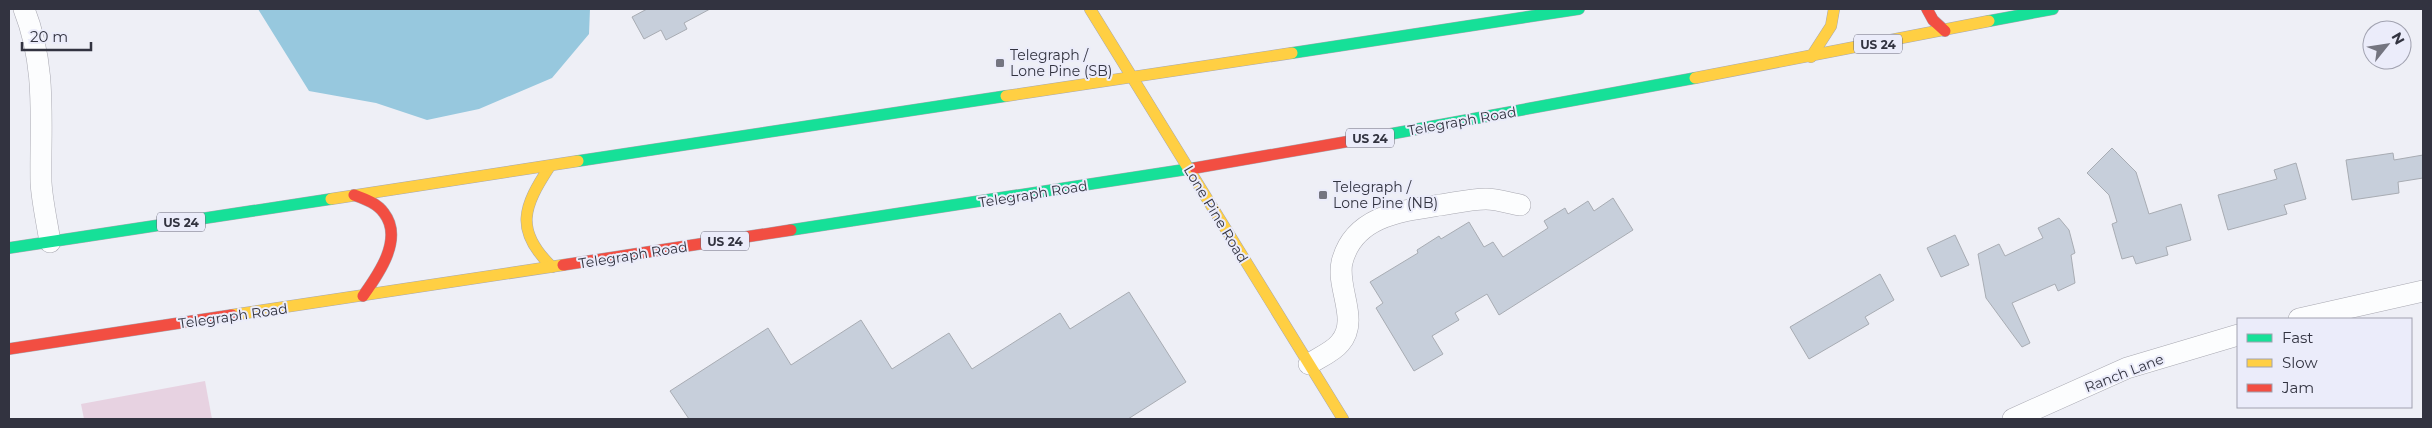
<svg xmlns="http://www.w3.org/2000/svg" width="2432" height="428" font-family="Montserrat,sans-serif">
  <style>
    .green { fill: #e7d2e1 }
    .water { fill: #97c8de }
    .building { fill: #c7cfdb; stroke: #a8acb3 }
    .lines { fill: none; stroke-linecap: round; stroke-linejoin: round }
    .street-casing { stroke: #a8a8b1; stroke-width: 22 }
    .fast-casing { stroke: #a8a8b1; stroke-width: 12 }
    .slow-casing { stroke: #a8a8b1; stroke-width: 12 }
    .jam-casing { stroke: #a8a8b1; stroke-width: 12 }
    .street { stroke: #fcfdfe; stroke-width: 21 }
    .fast { stroke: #16e098; stroke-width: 11 }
    .slow { stroke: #ffcf43; stroke-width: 11 }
    .jam { stroke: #f24e42; stroke-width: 11 }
    .poi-dot { fill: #747580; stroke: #ebecfa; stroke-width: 2 }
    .labels { text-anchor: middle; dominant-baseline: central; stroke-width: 4; stroke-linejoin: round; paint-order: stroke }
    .shield { fill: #ebecfa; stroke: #6a6a78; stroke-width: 1 }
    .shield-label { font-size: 12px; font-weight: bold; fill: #323340 }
    .poi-label { font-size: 14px; fill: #323340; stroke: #ebecfa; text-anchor: start }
    .street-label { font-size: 14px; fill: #323340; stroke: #ebecfa }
  </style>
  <rect width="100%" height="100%" fill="#eeeff6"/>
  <path class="green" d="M205 381 212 419H84L81 404Z"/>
  <path class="water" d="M258 9H590L589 34 552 78 479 109 427 120 376 103 309 91Z"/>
  <g class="building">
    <path d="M647 9H710L684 23 687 29 666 40 661 30 644 39 632 17Z"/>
    <path d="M2112 148 2136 172 2149 214 2181 204 2191 240 2166 247 2168 255 2136 264 2133 256 2122 259 2112 224 2117 222 2109 195 2087 173Z"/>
    <path d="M2393 153 2394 160 2423 155V178L2398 182 2399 193 2352 200 2346 160Z"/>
    <path d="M2296 163 2306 199 2284 205 2287 214 2228 230 2218 195 2277 179 2274 170Z"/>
    <path d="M1613 198 1633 230 1499 315 1487 294 1455 313 1459 320 1432 336 1443 354 1414 371 1376 308 1383 303 1370 282 1418 253 1417 250 1439 236 1441 239 1469 222 1484 247 1493 242 1503 257 1548 228 1544 221 1565 208 1568 214 1588 201 1594 211Z"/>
    <path d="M2059 218 2069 230 2075 253 2071 255 2075 283 2058 291 2055 284 2012 303 2030 343 2022 347 1986 298 1978 254 1999 244 2005 256 2043 238 2038 228Z"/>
    <path d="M1955 235 1969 265 1941 277 1927 248Z"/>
    <path d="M1880 274 1894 300 1865 317 1869 324 1809 359 1790 327Z"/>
    <path d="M1129 292 1186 382 1128 419H689L670 391 768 328 791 365 861 320 892 369 949 333 972 369 1060 313 1070 329Z"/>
  </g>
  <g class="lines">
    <g class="street-casing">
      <g id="street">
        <path d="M24 9C47 68 40 120 41 182 42 201 47 222 50 242"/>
        <path d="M2299 319 2423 291"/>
        <path d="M1309 364C1318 358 1333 352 1340 343 1360 320 1336 288 1342 262 1354 216 1401 211 1440 205 1455 203 1471 199 1486 199 1497 199 1509 203 1520 205"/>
        <path d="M2013 419 2127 368 2238 335"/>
      </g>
    </g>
    <g class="fast-casing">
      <g id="fast">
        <path d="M1989 21 2053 9"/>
        <path d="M1292 53 1579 9"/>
        <path d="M1385 135 1695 78"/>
        <path d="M578 161 1006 96"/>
        <path d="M791 230 1195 168"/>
        <path d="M9 248 331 199"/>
      </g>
    </g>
    <g class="slow-casing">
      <g id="slow">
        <path d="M1090 9 1343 419"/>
        <path d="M1811 57 1831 26 1834 9"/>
        <path d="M1695 78 1989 21"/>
        <path d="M1006 96 1292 53"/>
        <path d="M550 166C523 207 514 230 552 267"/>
        <path d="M331 199 578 161"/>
        <path d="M232 315 563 265"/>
      </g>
    </g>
    <g class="jam-casing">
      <g id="jam">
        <path d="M1927 9 1933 20 1945 31"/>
        <path d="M1195 168 1385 135"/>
        <path d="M354 195C365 199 377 203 384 213 404 239 378 275 363 296"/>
        <path d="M563 265 791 230"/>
        <path d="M9 349 232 315"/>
      </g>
    </g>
    <use href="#street" class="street"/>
    <use href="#fast" class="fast"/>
    <use href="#slow" class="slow"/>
    <use href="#jam" class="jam"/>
  </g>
  <g class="poi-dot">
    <rect x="995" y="58" width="10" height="10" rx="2.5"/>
    <rect x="1318" y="190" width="10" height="10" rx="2.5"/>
  </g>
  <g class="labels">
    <g class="shield">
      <rect x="1854" y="34.5" width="48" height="19" rx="4"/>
      <rect x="1346" y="128.5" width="48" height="19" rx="4"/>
      <rect x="157" y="212.5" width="48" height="19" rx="4"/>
      <rect x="701" y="231.5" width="48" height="19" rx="4"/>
    </g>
    <g class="shield-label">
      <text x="1878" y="44">US 24</text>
      <text x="1370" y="138">US 24</text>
      <text x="181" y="222">US 24</text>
      <text x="725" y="241">US 24</text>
    </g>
    <g class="poi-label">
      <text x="1010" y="55">Telegraph /<tspan x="1010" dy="16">Lone Pine (SB)</tspan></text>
      <text x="1333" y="187">Telegraph /<tspan x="1333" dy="16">Lone Pine (NB)</tspan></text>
    </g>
    <g class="street-label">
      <text transform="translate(1462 121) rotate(-10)">Telegraph Road</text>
      <text transform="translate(1033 194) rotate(-9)">Telegraph Road</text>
      <text transform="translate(1216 214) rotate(59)">Lone Pine Road</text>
      <text transform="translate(633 255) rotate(-9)">Telegraph Road</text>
      <text transform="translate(233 316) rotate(-8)">Telegraph Road</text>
      <text transform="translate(2124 373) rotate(-21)">Ranch Lane</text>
    </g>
  </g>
  <rect width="2432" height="428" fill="none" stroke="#323340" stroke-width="20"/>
  <rect x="2237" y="318" width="175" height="90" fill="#ebecfa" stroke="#a1a2b0"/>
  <rect x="2247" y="334" width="25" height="8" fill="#16e098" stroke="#a1a2b0"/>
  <text x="2282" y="343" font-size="15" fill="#323340">Fast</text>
  <rect x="2247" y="359" width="25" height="8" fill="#ffcf43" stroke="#a1a2b0"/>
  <text x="2282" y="368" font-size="15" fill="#323340">Slow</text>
  <rect x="2247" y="384" width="25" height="8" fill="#f24e42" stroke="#a1a2b0"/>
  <text x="2282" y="393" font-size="15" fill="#323340">Jam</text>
  <g transform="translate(2387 45) rotate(60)"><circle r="24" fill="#ebecfa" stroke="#a1a2b0"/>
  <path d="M0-4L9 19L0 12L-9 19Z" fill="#747580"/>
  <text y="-8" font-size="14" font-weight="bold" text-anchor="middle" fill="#323340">N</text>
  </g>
  <path d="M22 42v8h69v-8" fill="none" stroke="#323340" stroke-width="2.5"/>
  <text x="30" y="42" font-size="15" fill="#323340" stroke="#ebecfa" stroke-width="4" paint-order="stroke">20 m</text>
</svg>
